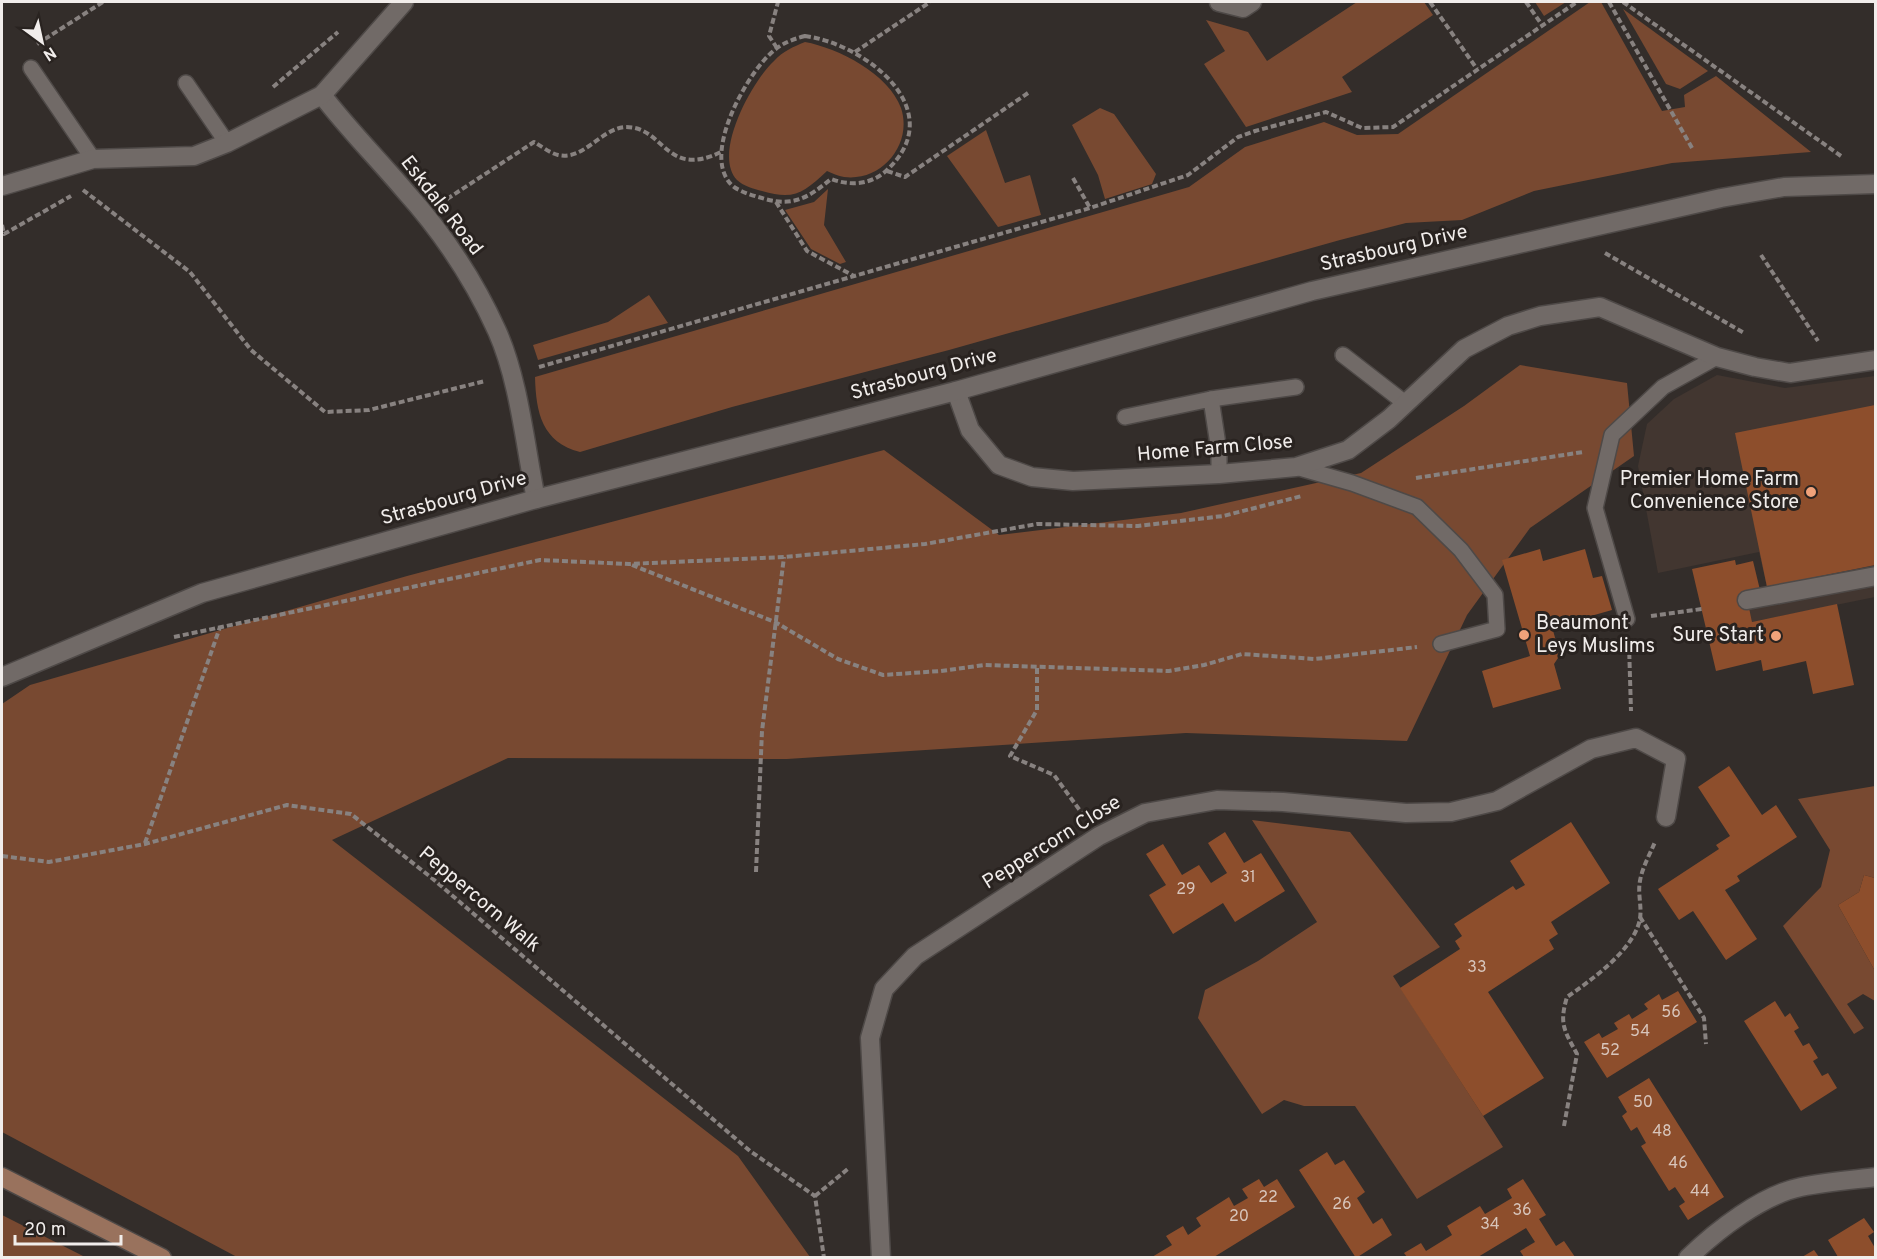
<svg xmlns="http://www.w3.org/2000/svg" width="1877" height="1259" font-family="Overpass,sans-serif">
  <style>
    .built { fill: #423630 }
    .green { fill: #784931 }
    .building { fill: #8d4e2c }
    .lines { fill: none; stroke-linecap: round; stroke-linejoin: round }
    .lane-casing { stroke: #4e4947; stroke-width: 18 }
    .street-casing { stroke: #4e4947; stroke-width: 21 }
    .secondary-casing { stroke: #4e4947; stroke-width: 21 }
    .path { stroke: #888280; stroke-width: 4; stroke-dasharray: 6 3; stroke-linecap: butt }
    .lane { stroke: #716a67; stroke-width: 15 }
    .street { stroke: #716a67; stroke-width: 18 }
    .secondary { stroke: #99725d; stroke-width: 18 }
    .poi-dot { fill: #f0a27a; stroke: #292320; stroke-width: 2 }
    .labels { text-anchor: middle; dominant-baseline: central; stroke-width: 6; stroke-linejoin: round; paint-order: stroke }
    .number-label { font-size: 16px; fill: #d8c5bb }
    .street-label { font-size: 20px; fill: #f1edeb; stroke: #292320 }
    .poi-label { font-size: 20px; fill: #f1edeb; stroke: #292320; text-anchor: end }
  </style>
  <rect width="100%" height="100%" fill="#332d2a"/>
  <path class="built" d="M1717 375 1785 388 1875 376V597L1752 622 1746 593 1767 587 1759 552 1658 573 1638 466 1647 424 1674 399Z"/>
  <g class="green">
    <path d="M1357 2H1424L1433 15 1342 77 1352 92 1246 127 1204 64 1225 51 1206 20 1248 32 1267 61Z"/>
    <path d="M1535 2H1566L1544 16Z"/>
    <path d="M1590 2H1601L1662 111 1685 107 1684 95 1716 76 1811 152 1672 163 1534 191 1462 220 1406 223 1340 240 949 350 732 407 580 452C542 442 536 413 535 377L1189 187 1245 147 1324 122 1357 135 1398 134Z"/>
    <path d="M1623 9 1708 71 1680 89 1666 84Z"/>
    <path d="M805 42C838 48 889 74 901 108 913 144 882 182 844 177 838 176 832 173 827 171 804 192 795 201 762 191 754 189 743 186 737 180 712 154 752 81 774 61 783 51 793 47 805 42Z"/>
    <path d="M1100 108 1114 114 1156 174 1152 184 1105 199 1098 175 1072 125Z"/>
    <path d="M986 130 1005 183 1030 175 1041 215 998 227 947 156Z"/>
    <path d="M828 189 824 225 846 262 840 264 811 249 785 210 814 202Z"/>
    <path d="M649 295 668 323 538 360 533 345 608 322Z"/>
    <path d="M1520 365 1627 383 1634 456 1530 528 1467 615 1407 741 1186 733 787 759 508 758 332 840 738 1156 810 1257H237L2 1132V704L30 685 407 576 884 450 999 535 1181 513 1361 473 1464 406Z"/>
    <path d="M1875 786V878L1864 875 1859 892 1838 905 1875 971V1001L1863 994 1847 1004 1864 1028 1854 1034 1783 926 1821 887 1830 850 1798 799Z"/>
    <path d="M1252 820 1350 832 1440 947 1393 976 1503 1147 1417 1199 1355 1106H1304L1284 1100 1262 1114 1198 1018 1205 990 1258 961 1317 922Z"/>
    <path d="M2 1215 85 1257H2Z"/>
  </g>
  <g class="building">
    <path d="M1875 405V565L1767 587 1735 433Z"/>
    <path d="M1540 549 1543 561 1585 549 1593 578 1602 576 1612 610 1552 627 1560 655 1554 664 1561 689 1493 708 1482 671 1530 656 1502 560Z"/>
    <path d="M1735 560 1736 565 1753 561 1760 590 1746 593 1752 622 1837 604 1854 685 1813 694 1806 661 1763 671 1761 660 1716 671 1692 569Z"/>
    <path d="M1729 766 1762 815 1776 805 1797 837 1737 876 1740 881 1725 890 1757 939 1726 960 1693 911 1679 920 1658 889 1719 849 1716 845 1730 836 1698 787Z"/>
    <path d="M1571 822 1610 883 1551 922 1558 934 1549 940 1554 949 1488 992 1544 1078 1483 1116 1400 988 1460 949 1455 941 1462 936 1454 924 1513 886 1516 890 1525 885 1510 861Z"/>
    <path d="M1225 832 1244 863 1261 853 1285 891 1235 922 1223 903 1173 934 1149 895 1166 885 1146 854 1163 844 1182 875 1199 865 1211 883 1227 873 1208 843Z"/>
    <path d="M1864 875 1875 878V971L1838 905 1859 892Z"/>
    <path d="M1678 991 1697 1022 1607 1078 1584 1042 1599 1033 1602 1038 1618 1029 1614 1023 1629 1014 1632 1019 1648 1009 1644 1004 1659 994 1662 1000Z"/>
    <path d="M1775 1001 1785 1017 1790 1013 1799 1028 1794 1031 1803 1046 1809 1043 1818 1058 1813 1061 1822 1076 1828 1073 1837 1088 1801 1111 1744 1021Z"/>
    <path d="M1649 1078 1724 1197 1688 1220 1679 1206 1685 1202 1675 1187 1669 1191 1641 1146 1646 1143 1637 1127 1631 1131 1622 1116 1627 1112 1618 1097Z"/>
    <path d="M1327 1152 1335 1165 1344 1160 1365 1192 1357 1198 1373 1224 1382 1218 1392 1235 1356 1258 1299 1170Z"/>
    <path d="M1259 1179 1264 1187 1277 1179 1295 1207 1214 1257H1152L1172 1245 1166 1236 1183 1226 1188 1235 1201 1226 1196 1218 1229 1197 1234 1206 1248 1198 1242 1189Z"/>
    <path d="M1523 1179 1546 1215 1539 1219 1556 1246 1564 1241 1575 1257H1524L1520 1251 1535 1242 1526 1228 1478 1257H1407L1404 1253 1421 1243 1426 1251 1452 1235 1447 1226 1480 1206 1485 1214 1512 1198 1507 1189Z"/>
    <path d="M1864 1218 1874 1232 1868 1236 1875 1248V1257H1838L1828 1240Z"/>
    <path d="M1814 1250 1819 1257H1802Z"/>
  </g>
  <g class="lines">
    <g class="lane-casing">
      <g id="lane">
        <path d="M31 68 93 159"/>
        <path d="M186 83 227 143"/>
        <path d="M1343 355 1405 403"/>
        <path d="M1211 399 1296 387"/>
        <path d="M1125 417 1211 399 1219 451V474"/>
        <path d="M1296 467 1352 483 1417 507 1461 550 1495 595 1497 629 1441 644"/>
        <path d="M1627 619 1595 508 1612 435 1663 387 1717 357"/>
      </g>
    </g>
    <g class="street-casing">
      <g id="street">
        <path d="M1219 2 1243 8 1252 2"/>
        <path d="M322 95C348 129 377 158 405 191 442 232 474 280 497 331 519 380 525 445 536 499"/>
        <path d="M2 186 93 159 194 156 227 143 322 95 404 2"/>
        <path d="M956 391 970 430 999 465 1032 477 1073 481 1219 474 1296 467 1348 450 1389 419 1464 349 1508 326 1540 316 1600 307 1717 357 1755 367 1790 373 1876 360"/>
        <path d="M1747 600 1876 576"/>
        <path d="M2 677 202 593 536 499 956 391 1312 291 1721 198 1784 187 1876 184"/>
        <path d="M881 1258 870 1038 884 989 915 956 1099 836 1145 813 1217 800 1283 802 1406 813 1451 812 1497 801 1591 749 1636 738 1676 759 1666 817"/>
        <path d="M1688 1258C1717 1230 1762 1195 1801 1187 1826 1182 1851 1180 1876 1177"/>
      </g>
    </g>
    <g class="secondary-casing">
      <path id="secondary" d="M2 1177 162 1258"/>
    </g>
    <g class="path">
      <path d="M1430 2 1477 69"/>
      <path d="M1526 2 1542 25"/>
      <path d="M1609 2 1692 148"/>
      <path d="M1623 2 1841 156"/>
      <path d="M805 36C866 44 952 111 886 171 870 185 850 186 831 179 809 197 794 207 765 199 755 196 743 193 734 187 699 159 745 78 769 55 780 44 790 40 805 36Z"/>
      <path d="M37 44 103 2"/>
      <path d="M777 48 769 36 778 2"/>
      <path d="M855 52 930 2"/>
      <path d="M273 87 338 32"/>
      <path d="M887 171 905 177 1028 93"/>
      <path d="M1073 178 1090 208"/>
      <path d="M83 190 190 272 251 350 325 412 369 410 485 381"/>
      <path d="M447 199 534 142C541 146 550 153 558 155 584 161 601 128 626 127 665 127 665 179 721 152"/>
      <path d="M776 202 807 251 854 276"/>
      <path d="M2 225 4 234 71 196"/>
      <path d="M1605 253 1744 333"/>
      <path d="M1761 255 1818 341"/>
      <path d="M539 367 1090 208 1188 175 1238 137 1255 131 1326 112 1362 128 1393 127 1577 2"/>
      <path d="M1416 478 1583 452"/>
      <path d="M632 565 775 622 838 659 883 675 941 671 984 665 1169 671 1204 665 1242 654 1315 659 1417 647"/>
      <path d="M1651 616 1702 609"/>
      <path d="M174 637 540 560 629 564 784 557 925 544 1037 524 1138 526 1223 516 1302 496"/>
      <path d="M1629 644 1631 711"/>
      <path d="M1037 668V710L1010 756 1054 775 1084 816"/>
      <path d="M145 843 220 627"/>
      <path d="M2 856 49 862 145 844 287 805 351 814 433 879 750 1151 815 1196 824 1258"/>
      <path d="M756 872 762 731 784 557"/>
      <path d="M1640 917 1704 1018 1706 1044"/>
      <path d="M1564 1126 1577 1054C1564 1030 1559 1024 1567 997 1590 981 1628 954 1638 926 1644 911 1637 896 1640 881 1642 868 1650 854 1655 842"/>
      <path d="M815 1196 849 1168"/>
    </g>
    <use href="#lane" class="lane"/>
    <use href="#street" class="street"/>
    <use href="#secondary" class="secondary"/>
  </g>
  <g class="poi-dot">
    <circle cx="1811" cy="492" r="6"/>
    <circle cx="1524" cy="635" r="6"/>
    <circle cx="1776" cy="636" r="6"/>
  </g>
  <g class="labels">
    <g class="number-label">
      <text x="1248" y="878">31</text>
      <text x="1186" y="890">29</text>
      <text x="1477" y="968">33</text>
      <text x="1671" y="1013">56</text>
      <text x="1640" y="1032">54</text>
      <text x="1610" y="1051">52</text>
      <text x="1643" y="1103">50</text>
      <text x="1662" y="1132">48</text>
      <text x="1678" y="1164">46</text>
      <text x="1700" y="1192">44</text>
      <text x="1268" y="1198">22</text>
      <text x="1342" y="1205">26</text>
      <text x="1522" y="1211">36</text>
      <text x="1239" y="1217">20</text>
      <text x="1490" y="1225">34</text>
    </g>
    <g class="street-label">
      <text transform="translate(441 206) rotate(52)">Eskdale Road</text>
      <text transform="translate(1394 249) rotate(-13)">Strasbourg Drive</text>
      <text transform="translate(924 375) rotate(-15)">Strasbourg Drive</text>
      <text transform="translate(1215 449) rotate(-5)">Home Farm Close</text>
      <text transform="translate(454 499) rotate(-16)">Strasbourg Drive</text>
      <text transform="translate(1052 843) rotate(-32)">Peppercorn Close</text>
      <text transform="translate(479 900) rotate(40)">Peppercorn Walk</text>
    </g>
    <g class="poi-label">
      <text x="1799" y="480">Premier Home Farm<tspan x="1799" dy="23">Convenience Store</tspan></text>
      <text x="1536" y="624" text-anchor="start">Beaumont<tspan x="1536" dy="23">Leys Muslims</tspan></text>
      <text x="1764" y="636">Sure Start</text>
    </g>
  </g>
  <rect width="1877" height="1259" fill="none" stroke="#f1edeb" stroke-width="6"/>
  <g transform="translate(42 42) rotate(147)" stroke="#292320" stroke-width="4.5" paint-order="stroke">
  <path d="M0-4.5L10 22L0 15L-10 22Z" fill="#f1edeb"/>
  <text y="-9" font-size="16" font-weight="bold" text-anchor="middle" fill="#f1edeb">N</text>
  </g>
  <path d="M15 1235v9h106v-9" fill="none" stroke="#f1edeb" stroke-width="3"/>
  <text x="24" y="1235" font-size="18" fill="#f1edeb" stroke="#292320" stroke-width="4.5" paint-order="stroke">20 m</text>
</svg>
